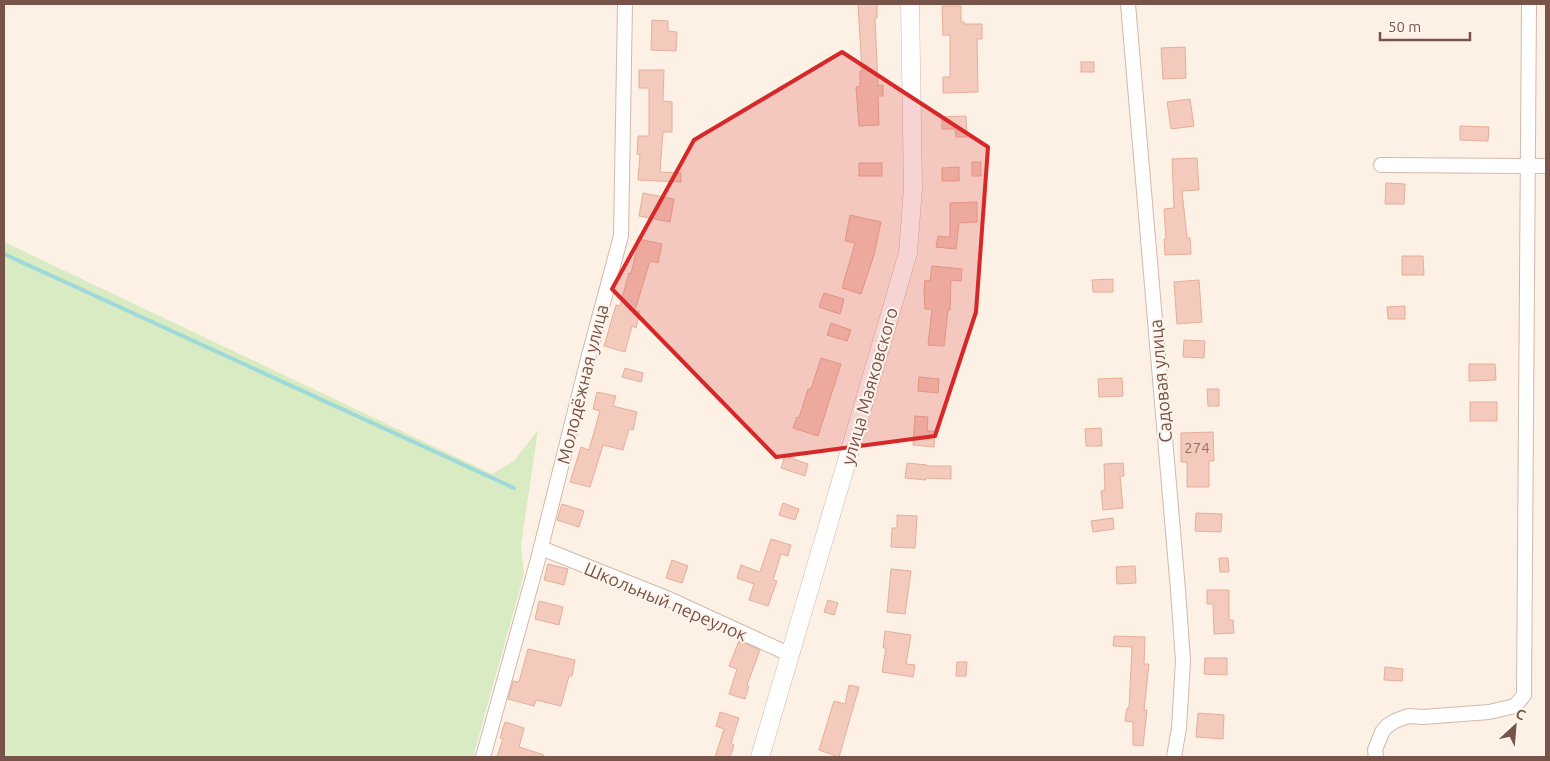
<svg xmlns="http://www.w3.org/2000/svg" width="1550" height="761" font-family="Ubuntu,sans-serif">
  <style>
    .green { fill: #d8ebc2 }
    .lines { fill: none; stroke-linecap: round; stroke-linejoin: round }
    .stream { stroke: #9ed8d9; stroke-width: 4 }
    .building { fill: #f3cabb; stroke: #e6ae9b }
    .minor-casing { stroke: #d1b9ad; stroke-width: 16 }
    .tertiary-casing { stroke: #d1b9ad; stroke-width: 19 }
    .minor { stroke: #fff; stroke-width: 14 }
    .tertiary { stroke: #fff; stroke-width: 18 }
    .marked { fill: #d62828; fill-opacity: 0.2; stroke: #d62828; stroke-width: 4; stroke-linejoin: round }
    .labels { text-anchor: middle; dominant-baseline: central; stroke-width: 4; stroke-linejoin: round; paint-order: stroke }
    .number-label { font-size: 15px; fill: #967166 }
    .street-label { font-size: 18px; fill: #775349; stroke: #fff5ec }
  </style>
  <rect width="100%" height="100%" fill="#fdf0e5"/>
  <path class="green" d="M4 242 492 474 514 461 538 430 521 545 524 574 473 757H4Z"/>
  <g class="lines">
    <path class="stream" d="M4 254 514 488"/>
  </g>
  <g class="building">
    <path d="M858 4H877V18H875L878 86 883 85V96H878L879 125 859 126 856 87 860 86V71H862Z"/>
    <path d="M942 6H961V22H964V24H982V39H977L978 92 943 93V77H950V35H943Z"/>
    <path d="M652 20 668 21V31L677 32 676 51 651 50Z"/>
    <path d="M1185 47 1186 78 1163 79 1161 48Z"/>
    <rect x="1081" y="62" width="13" height="10"/>
    <path d="M639 70H664L663 101 672 102V132H663L660 172 681 173V182L638 180 640 155 637 154 638 136H649V88H639Z"/>
    <path d="M1190 99 1194 126 1171 129 1167 102Z"/>
    <path d="M966 116 967 137H956L955 129H942V117Z"/>
    <path d="M1460 126 1489 127 1488 141 1460 140Z"/>
    <path d="M1197 158 1199 190 1182 191 1187 238H1190L1191 254 1165 255 1164 239H1166L1164 209 1174 208 1172 159Z"/>
    <rect x="972" y="162" width="9" height="14"/>
    <rect x="859" y="163" width="23" height="13"/>
    <path d="M959 167V181H942V168Z"/>
    <path d="M1386 183 1405 184 1404 204H1385Z"/>
    <path d="M643 193 674 199 670 222 639 216Z"/>
    <path d="M977 202V222L959 223 956 249 936 247 938 236 950 237V203Z"/>
    <path d="M850 215 881 222 874 255 861 294 842 288 855 243 845 241Z"/>
    <path d="M639 239 662 244 658 263 650 261 635 310 640 312 636 328 632 326 625 352 604 346 616 305 620 306 629 273 631 274Z"/>
    <path d="M1402 256H1423L1424 275H1402Z"/>
    <path d="M932 266 962 269 961 281 951 280 950 310H948L944 346 928 345 932 309H925L924 292 925 280 930 281Z"/>
    <path d="M1113 279V292H1093L1092 280Z"/>
    <path d="M1199 280 1202 322 1177 324 1174 282Z"/>
    <path d="M824 293 844 299 840 314 819 307Z"/>
    <path d="M1405 306V319H1388L1387 307Z"/>
    <path d="M831 323 851 330 847 341 827 335Z"/>
    <path d="M1184 340 1205 341 1204 358 1183 357Z"/>
    <path d="M821 358 841 364 818 436 793 428 797 417 799 418 808 389H811Z"/>
    <path d="M1469 364H1495L1496 380 1469 381Z"/>
    <path d="M625 368 643 373 641 382 622 377Z"/>
    <path d="M919 377 939 379 938 393 918 391Z"/>
    <path d="M1122 378 1123 396 1099 397 1098 379Z"/>
    <path d="M1207 389H1219V406H1208Z"/>
    <path d="M597 392 616 396 613 406 637 412 633 430 629 429 623 450 603 445 590 487 570 482 581 447 589 450 600 411 593 409Z"/>
    <rect x="1470" y="402" width="27" height="19"/>
    <path d="M915 416 928 417 927 431H935L934 447 913 445Z"/>
    <path d="M1101 428 1102 446H1086L1085 429Z"/>
    <path d="M1213 432 1214 461H1209V487H1187V462H1181V433Z"/>
    <path d="M785 456 808 464 805 476 781 468Z"/>
    <path d="M907 463 927 465V466H951V479L926 478V480L905 478Z"/>
    <path d="M1123 463 1124 476H1120L1123 508 1103 510 1101 491 1105 490 1104 464Z"/>
    <path d="M783 503 799 509 795 520 779 515Z"/>
    <path d="M562 504 584 511 579 527 557 520Z"/>
    <path d="M1196 513 1222 514 1221 532 1195 531Z"/>
    <path d="M897 515 917 516 915 548 891 547 892 528H897Z"/>
    <path d="M1113 518 1114 529 1093 532 1091 521Z"/>
    <path d="M771 539 791 545 788 556 781 554 773 580 777 581 768 606 749 600 754 584 737 578 741 565 760 572Z"/>
    <path d="M1219 558H1228L1229 572H1220Z"/>
    <path d="M672 560 688 566 682 583 666 578Z"/>
    <path d="M548 564 568 569 564 585 544 580Z"/>
    <path d="M1135 566 1136 583 1117 584 1116 567Z"/>
    <path d="M891 569 911 571 905 614 887 612Z"/>
    <path d="M1207 590H1229V620H1233L1234 633 1214 634 1213 604H1207Z"/>
    <path d="M828 600 838 603 834 615 824 612Z"/>
    <path d="M539 601 563 607 559 625 535 619Z"/>
    <path d="M885 631 911 635 906 664 915 665 913 677 882 672 886 648H883Z"/>
    <path d="M1114 636 1145 637 1144 664H1149L1144 710H1147L1143 746 1133 745V722L1125 721 1127 708H1129L1132 647 1113 646Z"/>
    <path d="M739 641 760 650 747 685 749 686 745 699 729 694 737 669 729 666Z"/>
    <path d="M528 649 575 660 572 676H569L561 706 536 700 534 706 508 699 513 681 519 682Z"/>
    <path d="M1205 658H1227V675L1204 674Z"/>
    <path d="M957 662H967L966 676H956Z"/>
    <path d="M1385 667 1403 669 1402 681 1384 680Z"/>
    <path d="M849 685 859 687 839 757 819 750 834 701 845 704Z"/>
    <path d="M720 712 739 718 731 743 734 745 730 757H715L724 729 716 726Z"/>
    <path d="M1198 713 1224 715 1223 739 1196 737Z"/>
    <path d="M505 722 524 728 519 747 544 755 543 757H497L503 739 500 738Z"/>
  </g>
  <g class="lines">
    <g class="minor-casing">
      <g id="minor">
        <path d="M1128 4 1178 590 1183 661 1179 728 1174 757"/>
        <path d="M1381 165 1546 166"/>
        <path d="M541 548 669 599 791 655"/>
        <path d="M483 757 537 563 588 359 621 236 625 4"/>
        <path d="M1376 757 1375 750 1382 732 1387 726 1395 721 1408 716 1423 717 1489 712 1515 706 1524 695 1529 4"/>
      </g>
    </g>
    <g class="tertiary-casing">
      <path id="tertiary" d="M760 757 908 253 913 188 910 4"/>
    </g>
    <use href="#minor" class="minor"/>
    <use href="#tertiary" class="tertiary"/>
  </g>
  <path class="marked" d="M842 52 988 147 976 312 935 436 776 457 612 289 694 140Z"/>
  <g class="labels">
    <g class="number-label">
      <text x="1197" y="447">274</text>
    </g>
    <g class="street-label">
      <text transform="translate(1160 381) rotate(-95)">Садовая улица</text>
      <text transform="translate(582 384) rotate(-76)">Молодёжная улица</text>
      <text transform="translate(869 386) rotate(-74)">улица Маяковского</text>
      <text transform="translate(666 601) rotate(23)">Школьный переулок</text>
    </g>
  </g>
  <rect width="1550" height="761" fill="none" stroke="#775349" stroke-width="10"/>
  <g transform="translate(1515 726) rotate(26)" stroke="#fff5ec" stroke-width="4" paint-order="stroke">
  <path d="M0-4L9 19L0 12L-9 19Z" fill="#775349"/>
  <text y="-8" font-size="14" font-weight="bold" text-anchor="middle" fill="#775349">С</text>
  </g>
  <path d="M1380 32v8h90v-8" fill="none" stroke="#775349" stroke-width="2.5"/>
  <text x="1388" y="32" font-size="15" fill="#775349" stroke="#fff5ec" stroke-width="4" paint-order="stroke">50 m</text>
</svg>
